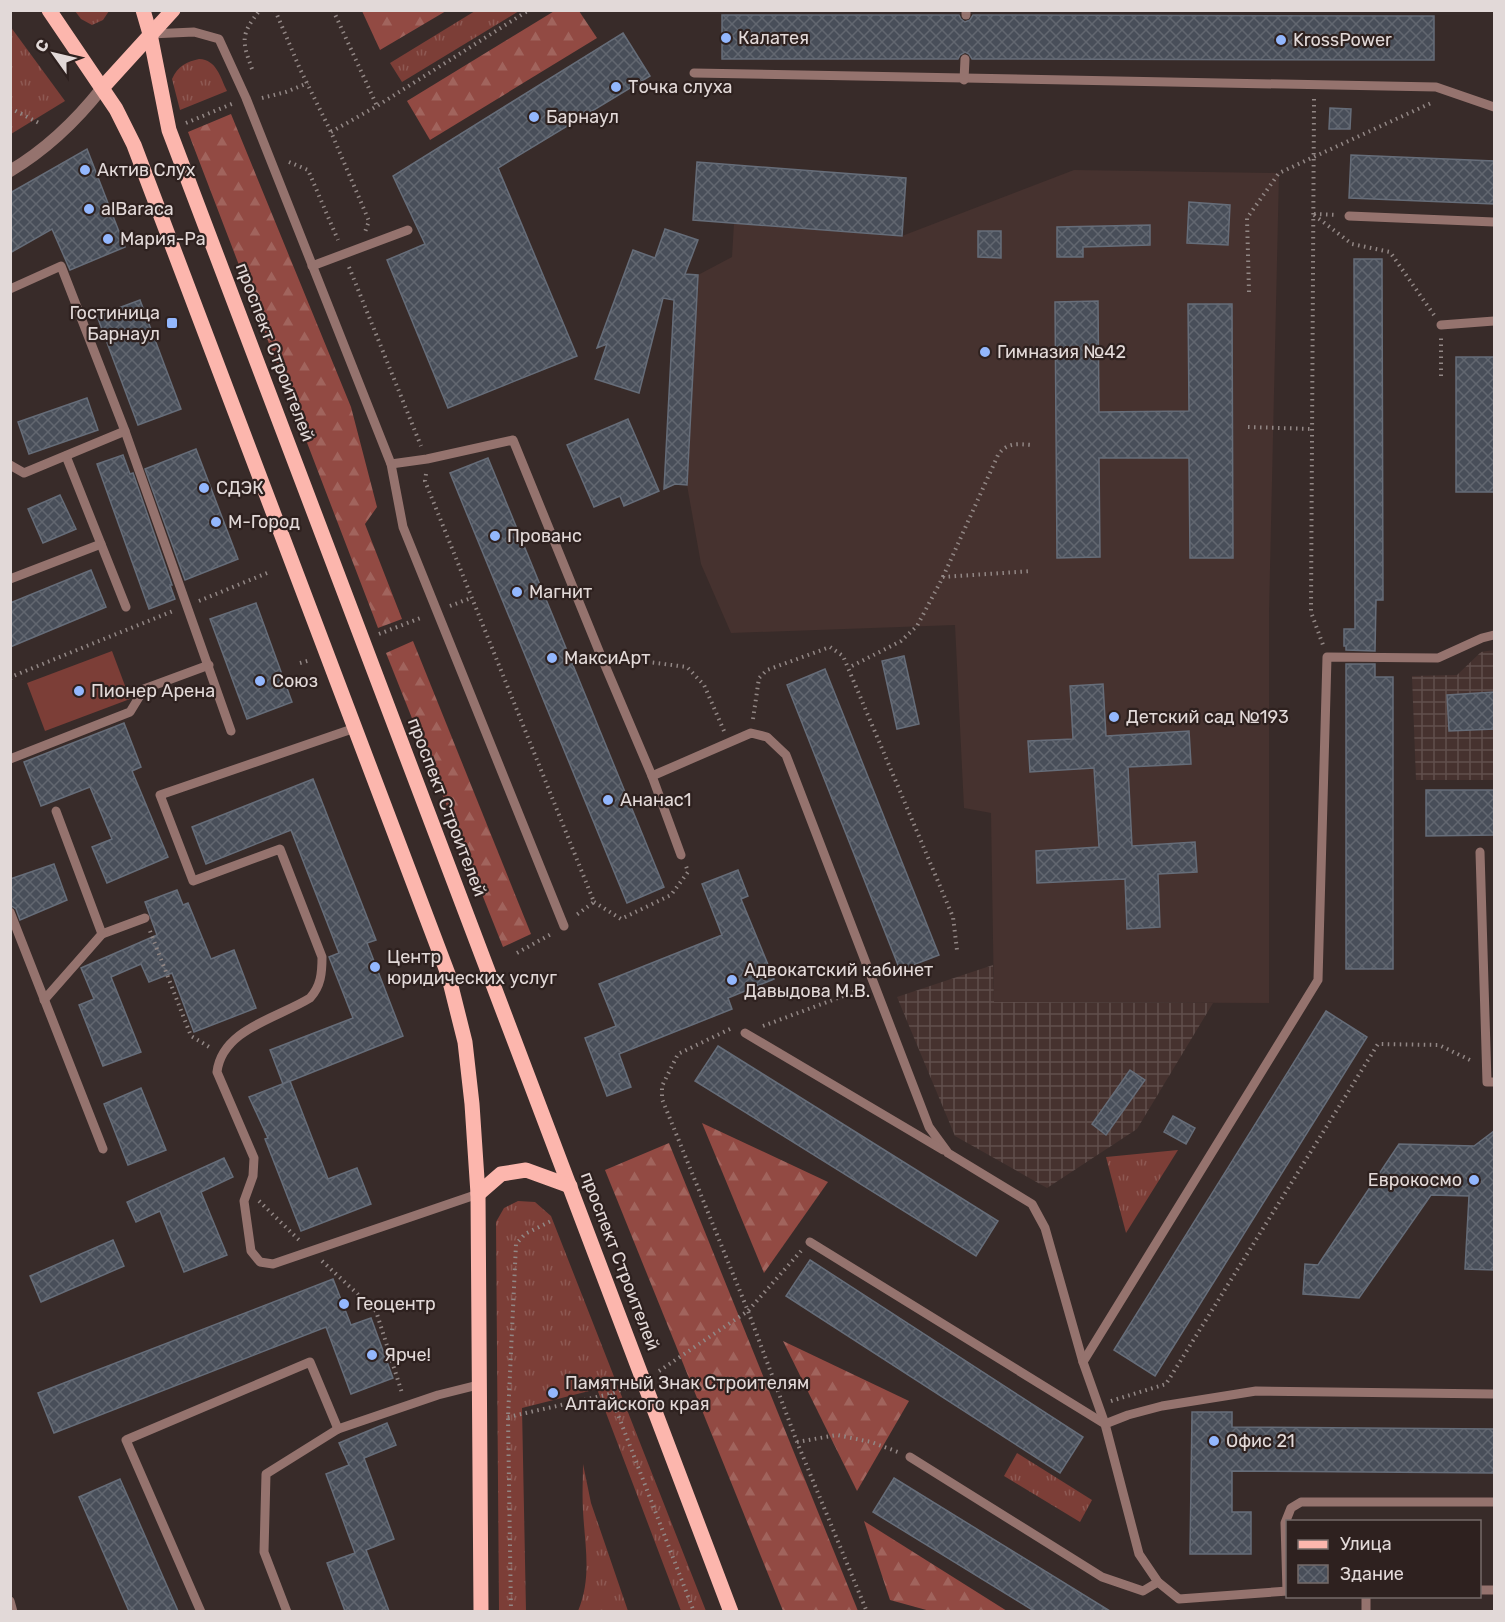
<svg xmlns="http://www.w3.org/2000/svg" width="1505" height="1622" font-family="Rubik,sans-serif">
  <style>
    .built { fill: #46322f }
    .industrial { fill: url(#industrial-grid) }
    .grass { fill: url(#grass-tufts) }
    .forest { fill: url(#forest-firs) }
    .pitch { fill: #7c3e37 }
    .building { fill: url(#building-cross-hatch); stroke: #666d79; stroke-width: 1.5 }
    .lines { fill: none; stroke-linecap: round; stroke-linejoin: round }
    .path { stroke: #928785; stroke-width: 4; stroke-dasharray: 1.5 4.5; stroke-linecap: butt }
    .lane { stroke: #95736e; stroke-width: 9 }
    .street { stroke: #95736e; stroke-width: 12 }
    .primary { stroke: #fcb6ad; stroke-width: 15 }
    .poi-dot { fill: #93b7fd; stroke: #2e211f; stroke-width: 2 }
    .labels { text-anchor: middle; dominant-baseline: central; stroke-width: 4.5; stroke-linejoin: round; paint-order: stroke }
    .poi-label { font-size: 18px; fill: #e2d9d8; stroke: #2e211f; text-anchor: start }
    .street-label { font-size: 18px; fill: #e2d9d8; stroke: #2e211f }
  </style>
  <defs>
    <pattern id="industrial-grid" width="8" height="8" patternUnits="userSpaceOnUse" patternTransform="scale(1.5)"><rect width="8" height="8" fill="#46322f"/><path d="M0 4h8M4 0v8" fill="none" stroke="#604f4c"/></pattern>
    <pattern id="grass-tufts" width="24" height="20" patternUnits="userSpaceOnUse" patternTransform="scale(1.5)"><rect width="24" height="20" fill="#7c3e37"/><path d="M3 7l-1-3M5 7V3M7 7l1-3M15 17l-1-3M17 17v-4M19 17l1-3" fill="none" stroke="#8e5953"/></pattern>
    <pattern id="forest-firs" width="22" height="20" patternUnits="userSpaceOnUse" patternTransform="scale(1.5)"><rect width="22" height="20" fill="#924a43"/><path d="M5 1l3.5 6h-7zM16 11l3.5 6h-7z" fill="#a1645d"/></pattern>
    <pattern id="building-cross-hatch" width="8" height="8" patternUnits="userSpaceOnUse" patternTransform="scale(1.5)"><rect width="8" height="8" fill="#484e59"/><path d="M0 0l8 8M0 8l8-8" fill="none" stroke="#626770"/></pattern>
  </defs>
  <rect width="100%" height="100%" fill="#382b29"/>
  <path class="built" d="M1074 170 1279 173 1269 613V1003L994 1002 991 813 964 808 955 625 731 633 701 564 687 485 698 275 732 257 734 223 902 236Z"/>
  <g class="industrial">
    <path d="M1494 650V780H1416L1412 676 1457 675 1481 652Z"/>
    <path d="M993 965 994 1002 1213 1003 1137 1129 1047 1188 955 1136 897 997Z"/>
  </g>
  <g class="grass">
    <path d="M75 11H109L103 20 92 25 81 19Z"/>
    <path d="M475 11H519L402 82 390 63Z"/>
    <path d="M10 26 65 101 11 134H10Z"/>
    <path d="M199 59C217 60 220 77 227 91L180 110 172 79C178 66 186 62 199 59Z"/>
    <path d="M1178 1150 1126 1233 1106 1157Z"/>
    <path d="M518 1201 535 1202 551 1216 706 1611H681L597 1389 522 1408 526 1611H499L496 1222 504 1208Z"/>
    <path d="M1017 1453 1092 1500 1080 1522 1004 1476Z"/>
    <path d="M583 1464 591 1503 628 1611H578C592 1577 585 1547 583 1511 582 1495 583 1479 583 1464Z"/>
  </g>
  <g class="forest">
    <path d="M556 10 579 11 597 38 430 140 407 101Z"/>
    <path d="M362 11H446L380 50Z"/>
    <path d="M231 114 351 407 377 507 365 524 402 619 378 628 188 132Z"/>
    <path d="M413 641 531 934 503 947 386 653Z"/>
    <path d="M702 1123 828 1182 764 1273Z"/>
    <path d="M669 1143 858 1611H783L605 1170Z"/>
    <path d="M783 1341 909 1401 857 1491Z"/>
    <path d="M864 1521 1007 1611H930L890 1600Z"/>
  </g>
  <path class="pitch" d="M112 651 130 699 45 731 27 683Z"/>
  <g class="building">
    <path d="M722 15H959L961 19 965 22 970 20 973 15 1434 16V60L972 59 969 54 965 52 960 55 958 59H722Z"/>
    <path d="M623 33 650 76 498 168 577 356 448 408 387 260 425 244 393 176Z"/>
    <path d="M1330 108 1351 109 1350 129H1329Z"/>
    <path d="M87 149 125 247 70 270 52 229 10 253V193Z"/>
    <path d="M1351 155 1494 161V204L1349 198Z"/>
    <path d="M697 162 906 178 902 236 693 220Z"/>
    <path d="M1189 202 1230 205 1228 245 1187 243Z"/>
    <path d="M1150 225V245L1083 247V257H1057V227Z"/>
    <path d="M665 229 698 240 685 274 698 275 687 485 675 484 664 489 674 300 663 298 639 393 595 379 607 344 597 348 633 250 655 258Z"/>
    <path d="M978 231H1001V258L978 257Z"/>
    <path d="M1354 259H1382L1383 600H1376L1375 651 1346 650V646H1344V629H1355Z"/>
    <path d="M140 300 181 409 138 425 97 316Z"/>
    <path d="M1098 301 1099 412 1189 411 1188 304H1232L1233 558H1190L1189 458H1099L1100 557 1057 558 1055 302Z"/>
    <rect x="1456" y="357" width="38" height="135"/>
    <path d="M87 398 98 430 29 454 18 422Z"/>
    <path d="M628 419 659 491 624 506 620 496 594 507 567 445Z"/>
    <path d="M196 449 238 559 185 580 145 469Z"/>
    <path d="M123 455 130 474 133 473 172 585H170L175 599 149 609 97 464Z"/>
    <path d="M488 458 664 887 627 903 450 473Z"/>
    <path d="M60 495 76 529 43 543 28 509Z"/>
    <path d="M91 570 106 607 10 647V603Z"/>
    <path d="M256 603 292 702 247 719 210 619Z"/>
    <path d="M904 656 919 724 897 729 882 661Z"/>
    <path d="M1346 664H1375V677H1393V969H1346Z"/>
    <path d="M825 669 939 955 900 970 787 685Z"/>
    <path d="M1103 684 1106 736 1189 731 1191 764 1128 767 1132 846 1195 842 1197 872 1158 874 1160 927 1127 929 1125 879 1037 883 1036 851 1099 847 1094 768 1030 772 1028 741 1073 739 1070 686Z"/>
    <path d="M1494 692V729L1449 731 1447 695Z"/>
    <path d="M124 723 141 767 132 771 168 857 107 883 92 847 112 839 90 787 41 806 24 762Z"/>
    <path d="M313 779 376 940 367 943 403 1036 283 1084 270 1050 353 1018 329 957 339 953 291 830 206 864 192 827Z"/>
    <path d="M1426 790H1494V835L1426 836Z"/>
    <path d="M54 864 67 900 20 920 16 909 10 905V879Z"/>
    <path d="M738 870 748 896 741 899 774 979 728 998 732 1009 619 1054 631 1087 607 1096 585 1038 616 1026 599 984 722 935 702 884Z"/>
    <path d="M177 890 183 905 188 903 211 959 234 950 256 1008 194 1032 172 973 149 982 141 964 111 977 141 1052 103 1066 79 1005 94 999 81 968 157 935 145 902Z"/>
    <path d="M1326 1011 1367 1037 1155 1376 1114 1350Z"/>
    <path d="M718 1046 998 1221 976 1256 695 1081Z"/>
    <path d="M1130 1070 1145 1080 1106 1135 1092 1124Z"/>
    <path d="M290 1081 328 1179 357 1168 371 1204 301 1231 265 1139 268 1138 249 1097Z"/>
    <path d="M141 1088 166 1150 128 1165 104 1104Z"/>
    <path d="M1173 1116 1195 1128 1186 1144 1164 1132Z"/>
    <path d="M1494 1131V1270L1465 1269 1469 1196 1431 1195 1359 1298 1303 1294 1305 1264 1318 1265 1399 1144 1474 1146Z"/>
    <path d="M224 1158 233 1177 201 1192 227 1255 184 1272 160 1211 136 1222 127 1202Z"/>
    <path d="M113 1240 124 1266 41 1302 30 1276Z"/>
    <path d="M810 1260 1083 1437 1060 1473 786 1296Z"/>
    <path d="M333 1279 351 1325 371 1318 393 1378 351 1394 326 1327 54 1433 38 1393Z"/>
    <path d="M1192 1412H1232V1427L1494 1429V1473L1232 1471V1512H1251V1554H1190Z"/>
    <path d="M387 1423 396 1445 364 1458 394 1539 366 1550 389 1611H345L327 1563 355 1553 326 1474 349 1465 339 1443Z"/>
    <path d="M894 1478 1110 1611H1034L873 1512Z"/>
    <path d="M120 1479 178 1611H129L79 1497Z"/>
  </g>
  <g class="lines">
    <g class="path">
      <path d="M275 10 300 69 331 132 369 221 365 232"/>
      <path d="M333 10 377 106"/>
      <path d="M252 69C242 41 240 35 260 10"/>
      <path d="M262 98 286 92 308 83"/>
      <path d="M1314 99 1311 612 1323 645"/>
      <path d="M10 108 39 123"/>
      <path d="M186 123 234 103"/>
      <path d="M331 132 377 106 529 10"/>
      <path d="M289 162 308 170 338 240"/>
      <path d="M1314 214 1337 215"/>
      <path d="M1314 215 1352 244 1390 252 1434 315"/>
      <path d="M349 267 421 446"/>
      <path d="M1249 292 1247 218 1279 173 1431 103"/>
      <path d="M1441 376V338"/>
      <path d="M1248 427 1312 429"/>
      <path d="M426 474 425 481 594 902 575 916"/>
      <path d="M943 577 998 455C1007 442 1017 444 1032 445"/>
      <path d="M199 601 267 573"/>
      <path d="M450 606 471 598"/>
      <path d="M379 634 423 617"/>
      <path d="M617 658 687 667 704 685 724 731"/>
      <path d="M300 663 311 660"/>
      <path d="M852 666 901 641 917 626 943 577 1032 571"/>
      <path d="M10 679 13 676 173 611"/>
      <path d="M753 719 759 678 767 670 830 647 843 656 953 917 957 950"/>
      <path d="M594 902 621 919 671 895 688 872 686 866"/>
      <path d="M150 931 191 1036 211 1048"/>
      <path d="M517 953 553 933"/>
      <path d="M763 1026 862 989"/>
      <path d="M730 1029 678 1054 662 1086V1099L748 1311 797 1442 867 1612"/>
      <path d="M259 1201 299 1240"/>
      <path d="M322 1261 376 1311 402 1393"/>
      <path d="M659 1371 748 1311 801 1251"/>
      <path d="M610 1394 694 1612"/>
      <path d="M1111 1401 1166 1384 1378 1044 1439 1045 1472 1061"/>
      <path d="M508 1417 610 1394 629 1387"/>
      <path d="M797 1442 837 1435 871 1442 898 1452"/>
      <path d="M511 1612 508 1417 516 1244 525 1234 551 1221"/>
    </g>
    <g class="lane">
      <path d="M966 15V10"/>
      <path d="M150 34 194 32 219 39 246 98 391 464 403 527 564 926"/>
      <path d="M694 73 1436 87 1494 107"/>
      <path d="M964 80 965 59"/>
      <path d="M1349 216 1494 222"/>
      <path d="M312 266 408 230"/>
      <path d="M10 289 61 266 125 431 231 731"/>
      <path d="M1441 325 1494 321"/>
      <path d="M66 456 126 607"/>
      <path d="M391 464 427 459 513 440 601 656 652 776 681 855"/>
      <path d="M10 465 24 473 125 431"/>
      <path d="M10 579 101 544"/>
      <path d="M355 728 160 795 193 881 280 849 322 957C322 973 321 986 310 998 278 1018 222 1029 217 1072L254 1158 253 1176 244 1201 251 1251 260 1262 273 1264 478 1194"/>
      <path d="M10 759 130 712 144 689 209 665"/>
      <path d="M652 776 751 733 767 737 786 755 929 1127 948 1153 1032 1204 1045 1228 1083 1362 1105 1424 1139 1554 1158 1582 1179 1599 1288 1591"/>
      <path d="M56 811 102 934 145 918"/>
      <path d="M1480 852 1487 1082H1494"/>
      <path d="M10 912 103 1149"/>
      <path d="M44 1000 102 934"/>
      <path d="M745 1033 943 1150"/>
      <path d="M810 1242 1105 1424 1128 1415 1162 1406 1256 1391 1494 1394"/>
      <path d="M1083 1362 1318 980 1327 657 1438 658 1482 638 1494 635"/>
      <path d="M910 1457 1102 1577 1143 1591 1158 1582"/>
      <path d="M1480 1590H1494"/>
      <path d="M1287 1591 1285 1523 1291 1508 1301 1502H1494"/>
      <path d="M10 1601 13 1612"/>
      <path d="M201 1612 126 1440 310 1362 338 1429"/>
      <path d="M287 1612 264 1552 266 1474 338 1429 438 1395 478 1385"/>
      <path d="M1366 1612V1596"/>
    </g>
    <path class="street" d="M10 171C47 149 76 121 102 88"/>
    <g class="primary">
      <path d="M49 10 116 109 134 145 448 974 465 1042 472 1104 478 1194 481 1612"/>
      <path d="M143 10 150 34 169 130 731 1612"/>
      <path d="M102 88 173 10"/>
      <path d="M478 1194 501 1174 526 1170 570 1186"/>
    </g>
  </g>
  <g class="poi-dot">
    <circle cx="726" cy="38" r="6"/>
    <circle cx="1281" cy="40" r="6"/>
    <circle cx="616" cy="87" r="6"/>
    <circle cx="534" cy="117" r="6"/>
    <circle cx="85" cy="170" r="6"/>
    <circle cx="89" cy="209" r="6"/>
    <circle cx="108" cy="239" r="6"/>
    <rect x="166" y="317" width="12" height="12" rx="3"/>
    <circle cx="985" cy="352" r="6"/>
    <circle cx="204" cy="488" r="6"/>
    <circle cx="216" cy="522" r="6"/>
    <circle cx="495" cy="536" r="6"/>
    <circle cx="517" cy="592" r="6"/>
    <circle cx="552" cy="658" r="6"/>
    <circle cx="260" cy="681" r="6"/>
    <circle cx="79" cy="691" r="6"/>
    <circle cx="1114" cy="717" r="6"/>
    <circle cx="608" cy="800" r="6"/>
    <circle cx="375" cy="967" r="6"/>
    <circle cx="732" cy="980" r="6"/>
    <circle cx="1474" cy="1180" r="6"/>
    <circle cx="344" cy="1304" r="6"/>
    <circle cx="372" cy="1355" r="6"/>
    <circle cx="553" cy="1393" r="6"/>
    <circle cx="1214" cy="1441" r="6"/>
  </g>
  <g class="labels">
    <g class="poi-label">
      <text x="738" y="38">Калатея</text>
      <text x="1293" y="40">KrossPower</text>
      <text x="628" y="87">Точка слуха</text>
      <text x="546" y="117">Барнаул</text>
      <text x="97" y="170">Актив Слух</text>
      <text x="101" y="209">alBaraca</text>
      <text x="120" y="239">Мария-Ра</text>
      <text x="160" y="313" text-anchor="end">Гостиница<tspan x="160" dy="21">Барнаул</tspan></text>
      <text x="997" y="352">Гимназия №42</text>
      <text x="216" y="488">СДЭК</text>
      <text x="228" y="522">М-Город</text>
      <text x="507" y="536">Прованс</text>
      <text x="529" y="592">Магнит</text>
      <text x="564" y="658">МаксиАрт</text>
      <text x="272" y="681">Союз</text>
      <text x="91" y="691">Пионер Арена</text>
      <text x="1126" y="717">Детский сад №193</text>
      <text x="620" y="800">Ананас1</text>
      <text x="387" y="957">Центр<tspan x="387" dy="21">юридических услуг</tspan></text>
      <text x="744" y="970">Адвокатский кабинет<tspan x="744" dy="21">Давыдова М.В.</tspan></text>
      <text x="1462" y="1180" text-anchor="end">Еврокосмо</text>
      <text x="356" y="1304">Геоцентр</text>
      <text x="384" y="1355">Ярче!</text>
      <text x="565" y="1383">Памятный Знак Строителям<tspan x="565" dy="21">Алтайского края</tspan></text>
      <text x="1226" y="1441">Офис 21</text>
    </g>
    <g class="street-label">
      <text transform="translate(275 352) rotate(69)">проспект Строителей</text>
      <text transform="translate(447 807) rotate(69)">проспект Строителей</text>
      <text transform="translate(620 1261) rotate(69)">проспект Строителей</text>
    </g>
  </g>
  <rect width="1505" height="1622" fill="none" stroke="#e2d9d8" stroke-width="24"/>
  <rect x="1286" y="1520" width="195" height="78" fill="#2e211f" stroke="#766b69" stroke-width="1.5"/>
  <rect x="1298" y="1540" width="30" height="9" fill="#fcb6ad" stroke="#766b69" stroke-width="1.5"/>
  <text x="1340" y="1550" font-size="18" fill="#e2d9d8">Улица</text>
  <rect x="1298" y="1565" width="30" height="18" fill="url(#building-cross-hatch)" stroke="#766b69" stroke-width="1.5"/>
  <text x="1340" y="1580" font-size="18" fill="#e2d9d8">Здание</text>
  <g transform="translate(54 54) rotate(304)" stroke="#2e211f" stroke-width="4.5" paint-order="stroke">
  <path d="M0-4.5L10 22L0 15L-10 22Z" fill="#e2d9d8"/>
  <text y="-9" font-size="16" font-weight="bold" text-anchor="middle" fill="#e2d9d8">С</text>
  </g>
</svg>
